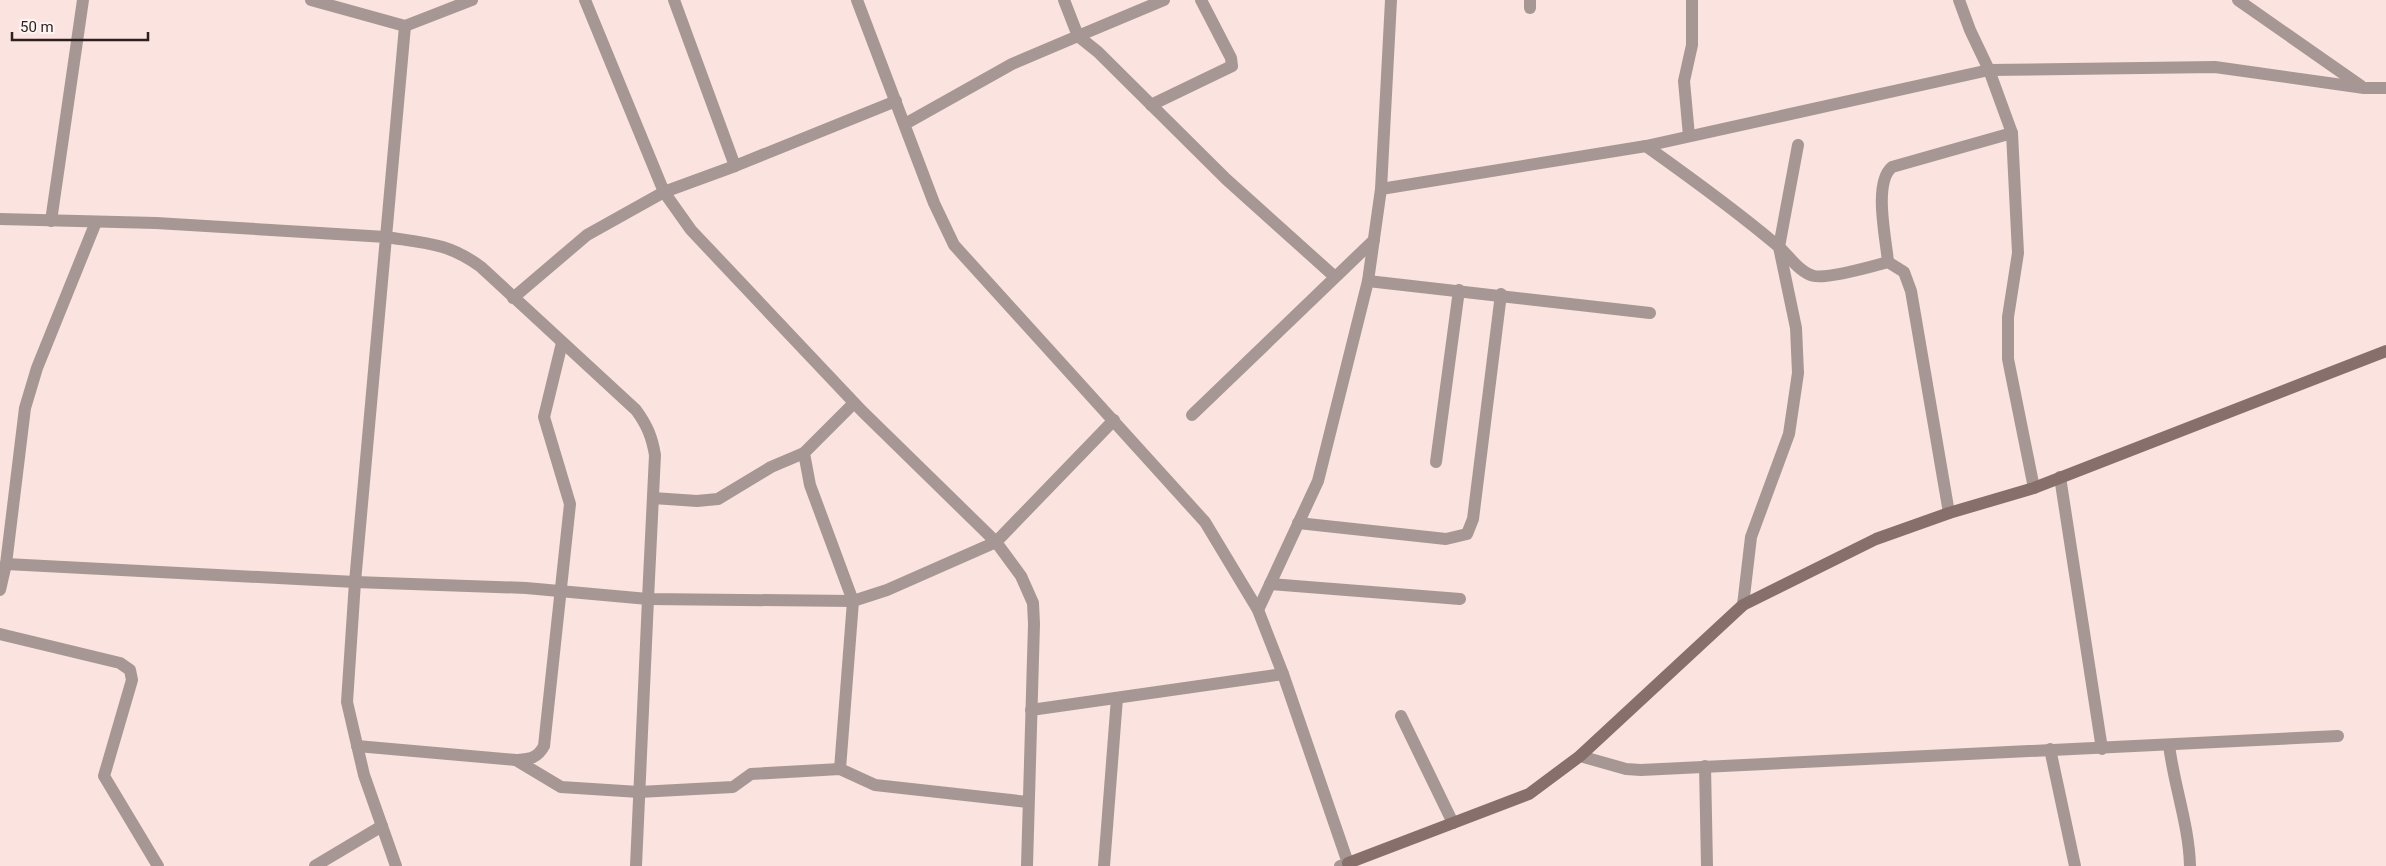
<svg xmlns="http://www.w3.org/2000/svg" width="2386" height="866" font-family="Roboto,sans-serif">
  <style>
    .lines { fill: none; stroke-linecap: round; stroke-linejoin: round }
    .minor { stroke: #a79794; stroke-width: 12 }
    .tertiary { stroke: #a79794; stroke-width: 12 }
    .secondary { stroke: #876f6c; stroke-width: 12 }
  </style>
  <rect width="100%" height="100%" fill="#fbe3df"/>
  <g class="lines">
    <g class="minor">
      <path d="M311 0 405 26 386 237C425 243 449 243 481 267L636 410C647 425 652 437 655 455L648 599 853 601 887 590 996 542 1114 420"/>
      <path d="M585 0 664 192 691 230 862 411 996 542 1021 576 1033 603 1034 624 1027 866"/>
      <path d="M674 0 735 166 896 101"/>
      <path d="M1164 0 1078 36 1098 52 1226 179 1335 277"/>
      <path d="M1530 0V8"/>
      <path d="M1959 0 1970 30 1989 70 2012 133 2018 253 2008 317V359L2034 488"/>
      <path d="M2238 0 2361 86"/>
      <path d="M405 26 472 0"/>
      <path d="M1151 105 1232 66 1231 58 1201 0"/>
      <path d="M905 124 1012 64 1078 36 1064 0"/>
      <path d="M1689 136 1684 81 1692 45V0"/>
      <path d="M1646 146C1691 178 1737 211 1779 247 1789 256 1800 273 1814 276 1829 279 1873 266 1888 262L1904 272 1911 291 1949 513"/>
      <path d="M1381 189 1646 146 1989 70 2215 67 2364 88H2386"/>
      <path d="M0 219 156 223 386 237 355 582 6 564"/>
      <path d="M51 221 83 0"/>
      <path d="M1888 262C1886 238 1873 183 1892 167L2012 133"/>
      <path d="M1368 281 1650 313"/>
      <path d="M513 298 587 235 664 192 735 166"/>
      <path d="M1192 415 1374 240"/>
      <path d="M1436 462 1459 290"/>
      <path d="M2060 477 2102 749"/>
      <path d="M653 498 697 501 718 499 771 467 804 453"/>
      <path d="M1298 523 1446 539 1467 534 1473 519 1501 294"/>
      <path d="M1270 584 1460 599"/>
      <path d="M0 590 6 564 25 408 37 368 96 222"/>
      <path d="M1743 605 1751 537 1789 434 1798 373 1796 328 1779 247 1798 145"/>
      <path d="M0 634 120 663 130 670 132 680 104 776 158 866"/>
      <path d="M1031 710 1283 674"/>
      <path d="M1401 716 1453 823"/>
      <path d="M2169 745C2174 786 2189 825 2190 866"/>
      <path d="M357 746 516 760C529 759 537 759 544 746L570 504 544 417 562 343"/>
      <path d="M2050 749 2075 866"/>
      <path d="M1580 756 1626 769 1641 770 2338 736"/>
      <path d="M516 760 561 787 639 792 733 787 751 774 840 769 875 785 1028 802"/>
      <path d="M1705 766 1707 866"/>
      <path d="M840 769 853 601 810 485 804 453 854 403"/>
      <path d="M315 866 382 826"/>
      <path d="M396 866 364 775 347 702 355 582 526 588 648 599 636 866"/>
      <path d="M1104 866 1117 698"/>
    </g>
    <g class="tertiary">
      <path d="M857 0 934 203 954 245 1205 522 1258 610 1283 674 1348 863 1340 866"/>
      <path d="M1258 610 1318 481 1368 281 1381 189 1391 0"/>
    </g>
    <path class="secondary" d="M1349 866 1348 863 1529 794 1580 756 1743 605 1876 539 1949 513 2034 488 2386 351"/>
  </g>
  <path d="M12 32v8h136v-8" fill="none" stroke="#2d1f1d" stroke-width="2.5"/>
  <text x="20" y="32" font-size="15" fill="#2d1f1d" stroke="#fcf4f3" stroke-width="4" paint-order="stroke">50 m</text>
</svg>
